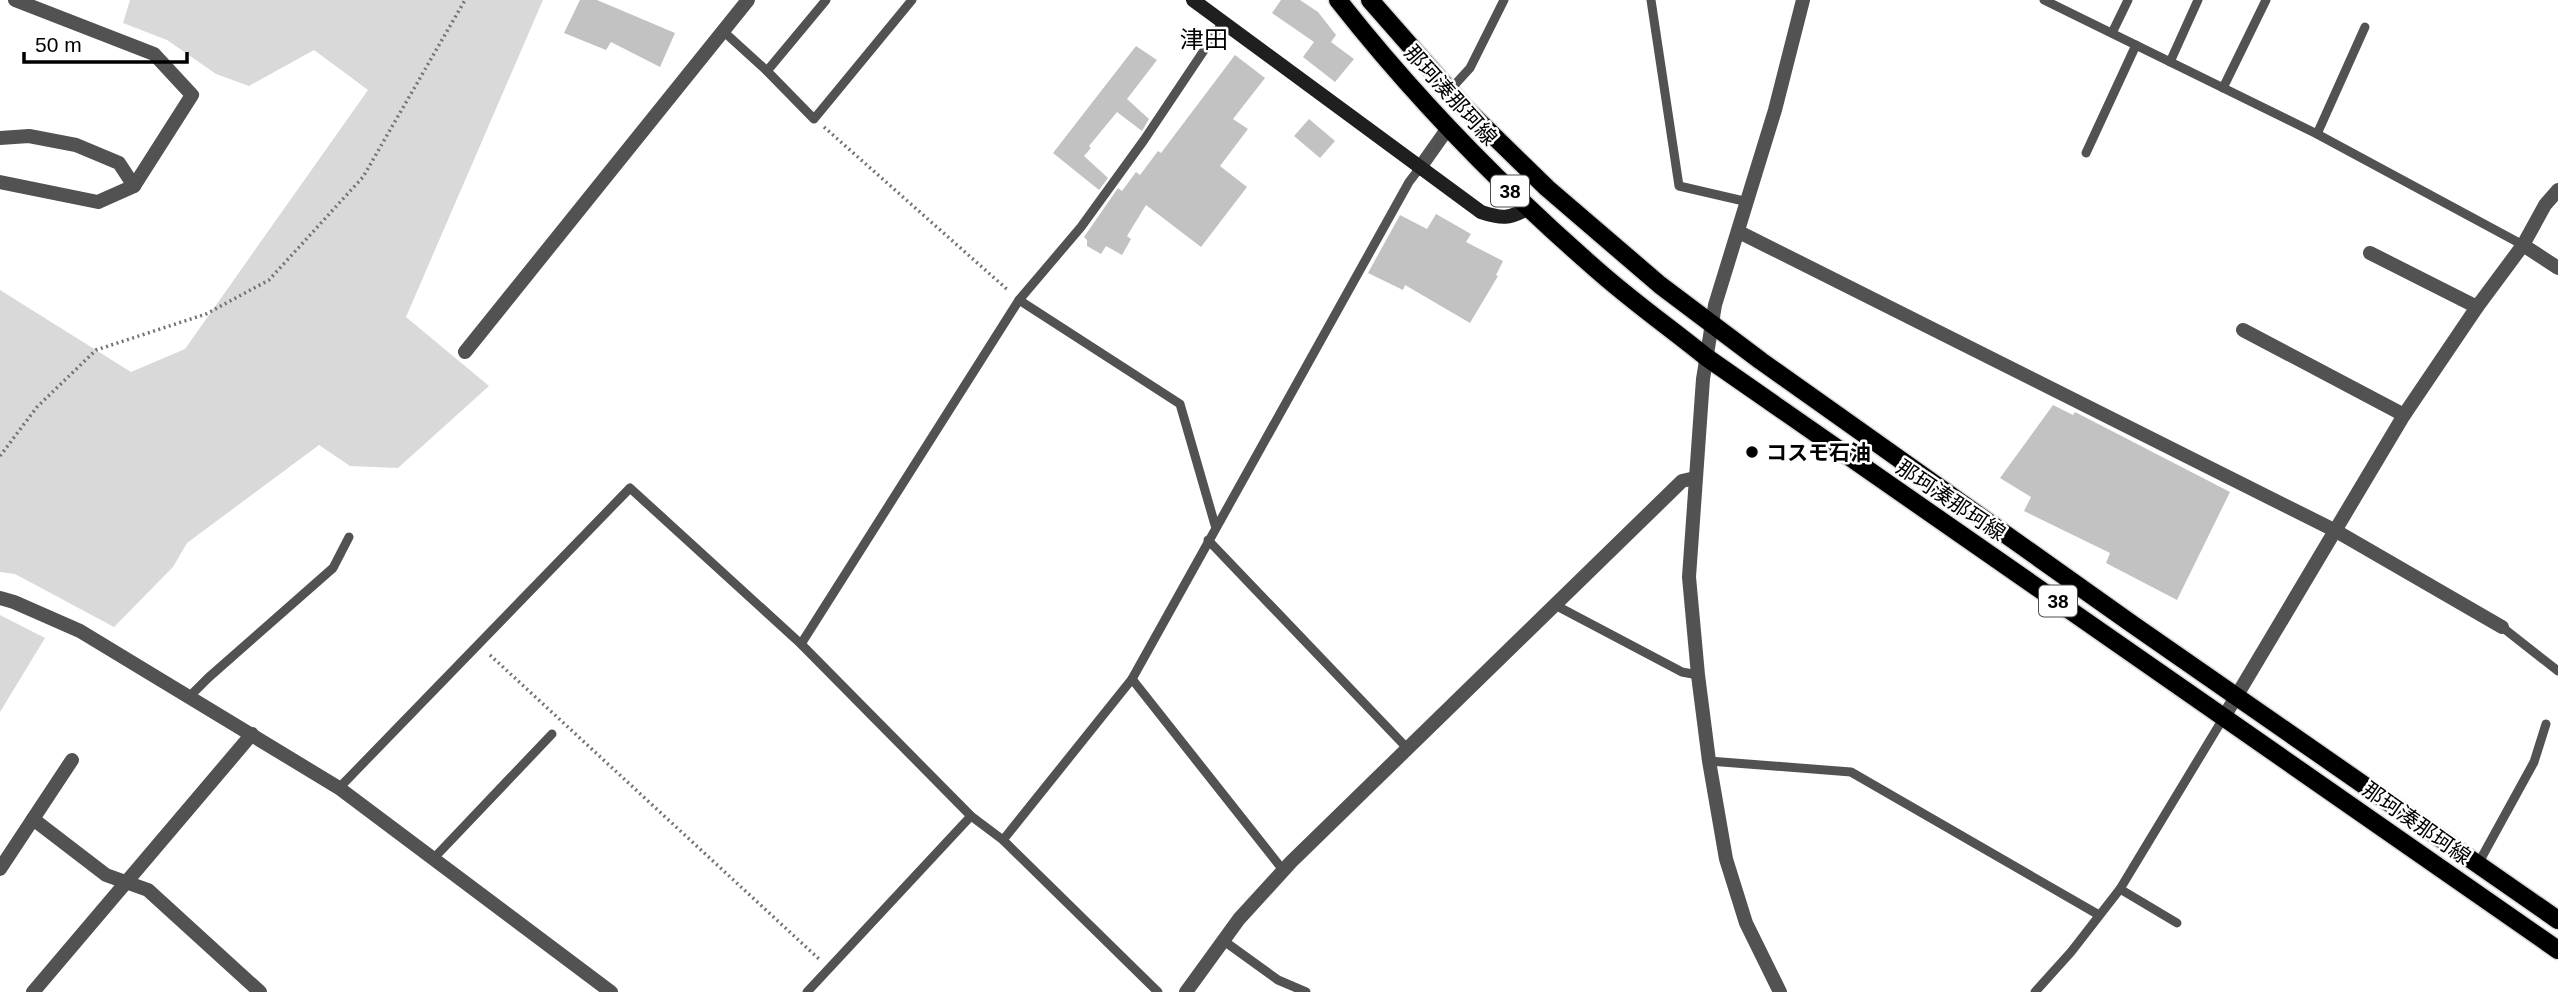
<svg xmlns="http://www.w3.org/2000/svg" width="2558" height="992" font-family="Helvetica,'Noto Sans JP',sans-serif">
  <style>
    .green { fill: #d9d9d9 }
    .building { fill: #c2c2c2 }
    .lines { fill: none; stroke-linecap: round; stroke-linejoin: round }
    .primary-casing { stroke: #dbdbdb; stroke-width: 21 }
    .path { stroke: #747474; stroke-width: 3.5; stroke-dasharray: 2 3.5; stroke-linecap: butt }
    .lane { stroke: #525252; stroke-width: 9 }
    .street { stroke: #525252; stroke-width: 14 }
    .secondary { stroke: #1f1f1f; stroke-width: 14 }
    .primary { stroke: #000; stroke-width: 18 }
    .poi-dot { fill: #000; stroke: #fff; stroke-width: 2.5 }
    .labels { text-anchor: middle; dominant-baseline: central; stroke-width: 5; stroke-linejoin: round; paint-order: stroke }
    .shield { fill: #fff; stroke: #4c4c4c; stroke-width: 2 }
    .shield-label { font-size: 19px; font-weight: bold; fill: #000 }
    .street-label { font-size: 21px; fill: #000; stroke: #fff }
    .poi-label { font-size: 21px; font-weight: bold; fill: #000; stroke: #fff; text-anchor: start }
    .quarter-label { font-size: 24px; fill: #000; stroke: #fff }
  </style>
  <rect width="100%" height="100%" fill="#fff"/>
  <g class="green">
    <path d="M130 0H543L406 317 489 386 398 468 350 466 319 445 187 543 173 567 114 627 15 574 0 572V290L131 372 185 349 368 90 314 50 249 86 216 74 167 40 123 23Z"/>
    <path d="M0 615 45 638 0 712Z"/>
  </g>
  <g class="building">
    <path d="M580 0H597L675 33 660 67 611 42 606 50 564 33Z"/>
    <path d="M1281 0H1300L1318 12 1336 35 1331 42 1354 59 1335 82 1303 57 1314 42 1272 13Z"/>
    <path d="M1136 46 1157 60 1127 99 1149 119 1142 131 1117 112 1089 146 1091 148 1084 156 1108 178 1099 190 1053 153Z"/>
    <path d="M1235 55 1265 78 1233 119 1248 129 1220 166 1247 187 1201 247 1146 205 1127 236 1131 239 1122 255 1106 246 1101 254 1087 246V240L1084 237 1118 188 1122 191 1136 172 1140 175 1158 151 1161 153Z"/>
    <path d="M1309 119 1335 141 1320 158 1294 136Z"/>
    <path d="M1436 214 1471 234 1466 242 1503 261 1496 275 1498 276 1470 323 1405 285 1403 290 1368 273 1400 215 1427 229Z"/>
    <path d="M2053 405 2073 415 2075 412 2230 492 2177 600 2106 563 2110 553 2024 511 2031 497 2000 478Z"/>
  </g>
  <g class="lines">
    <g class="primary-casing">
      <g id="primary">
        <path d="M1338 0C1415 98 1503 188 1597 270 1632 301 1670 328 1706 357L2558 950"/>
        <path d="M1370 0 1464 107 1547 188 1660 285 1761 361 2132 624 2558 920"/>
      </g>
    </g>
    <g class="path">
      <path d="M824 127 1009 291"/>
      <path d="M0 456 37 407 96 350 206 314 269 280 363 177 465 0"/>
      <path d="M490 655 819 959"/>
    </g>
    <g class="lane">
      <path d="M826 0 767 71 814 119 912 0"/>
      <path d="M1651 0 1679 186 1748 202"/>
      <path d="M2044 0 2317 134 2523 245"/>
      <path d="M723 31 767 71"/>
      <path d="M2112 33 2128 0"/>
      <path d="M2170 62 2198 0"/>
      <path d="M2223 88 2266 0"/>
      <path d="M1449 91 1470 68 1504 0"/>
      <path d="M2317 134 2365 27"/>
      <path d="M2086 153 2136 45"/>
      <path d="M1019 300 1180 404 1215 525"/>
      <path d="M1208 540 1407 748"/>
      <path d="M1555 605 1682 672 1698 675"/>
      <path d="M2502 627 2558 671"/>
      <path d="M801 644 1019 300 1081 227 1144 140 1223 22"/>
      <path d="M1132 679 1283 870"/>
      <path d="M190 696 208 678 333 568 349 537"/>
      <path d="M1709 761 1851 772 2099 915"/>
      <path d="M339 788 630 488 801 644 971 816 1003 840 1158 992"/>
      <path d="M1003 840 1132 679 1409 182 1419 169"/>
      <path d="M434 858 552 734"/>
      <path d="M2478 864 2534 762 2546 724"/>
      <path d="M2120 889 2177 923"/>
      <path d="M1224 941 1278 980 1306 992"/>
      <path d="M807 992 971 816"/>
      <path d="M2035 992 2071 952 2120 889 2224 717"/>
    </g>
    <g class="street">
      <path d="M0 138 29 136 76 145 119 163 134 186"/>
      <path d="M1419 169 1448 128"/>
      <path d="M0 182 98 202 134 186 192 95 154 54 15 0"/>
      <path d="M1739 232 2336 531 2502 627"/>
      <path d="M2523 245 2558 268"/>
      <path d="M2370 253 2477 307"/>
      <path d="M2243 330 2404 415"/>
      <path d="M465 352 748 0"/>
      <path d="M0 598 14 602 80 631 339 788 611 992"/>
      <path d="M2224 717 2404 415 2477 307 2523 245 2545 205 2558 190"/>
      <path d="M33 819 106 875 148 890 260 992"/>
      <path d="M0 869 72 760"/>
      <path d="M33 992 252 734"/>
      <path d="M1186 992 1239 919 1291 862 1682 481 1695 478"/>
      <path d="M1780 992 1746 923 1726 859 1709 761 1698 675 1689 577 1703 379 1715 305 1775 110 1803 0"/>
    </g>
    <path class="secondary" d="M1193 0 1481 212C1502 219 1509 219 1529 208"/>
    <use href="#primary" class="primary"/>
  </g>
  <circle class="poi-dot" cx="1752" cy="452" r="7"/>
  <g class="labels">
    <g class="shield">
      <rect x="1491" y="175.5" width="38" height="31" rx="5"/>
      <rect x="2039" y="585.5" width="38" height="31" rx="5"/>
    </g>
    <g class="shield-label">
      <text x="1510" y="191">38</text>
      <text x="2058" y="601">38</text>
    </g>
    <g class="street-label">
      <text transform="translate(1451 95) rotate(48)">那珂湊那珂線</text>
      <text transform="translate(1951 500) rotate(34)">那珂湊那珂線</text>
      <text transform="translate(2417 823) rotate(35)">那珂湊那珂線</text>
    </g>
    <g class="poi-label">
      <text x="1766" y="452">コスモ石油</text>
    </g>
    <g class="quarter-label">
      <text x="1204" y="39">津田</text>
    </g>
  </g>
  <path d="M24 52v10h163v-10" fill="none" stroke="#000000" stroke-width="3.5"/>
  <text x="35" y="52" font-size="21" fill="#000000" stroke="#ffffff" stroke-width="5" paint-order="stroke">50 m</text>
</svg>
